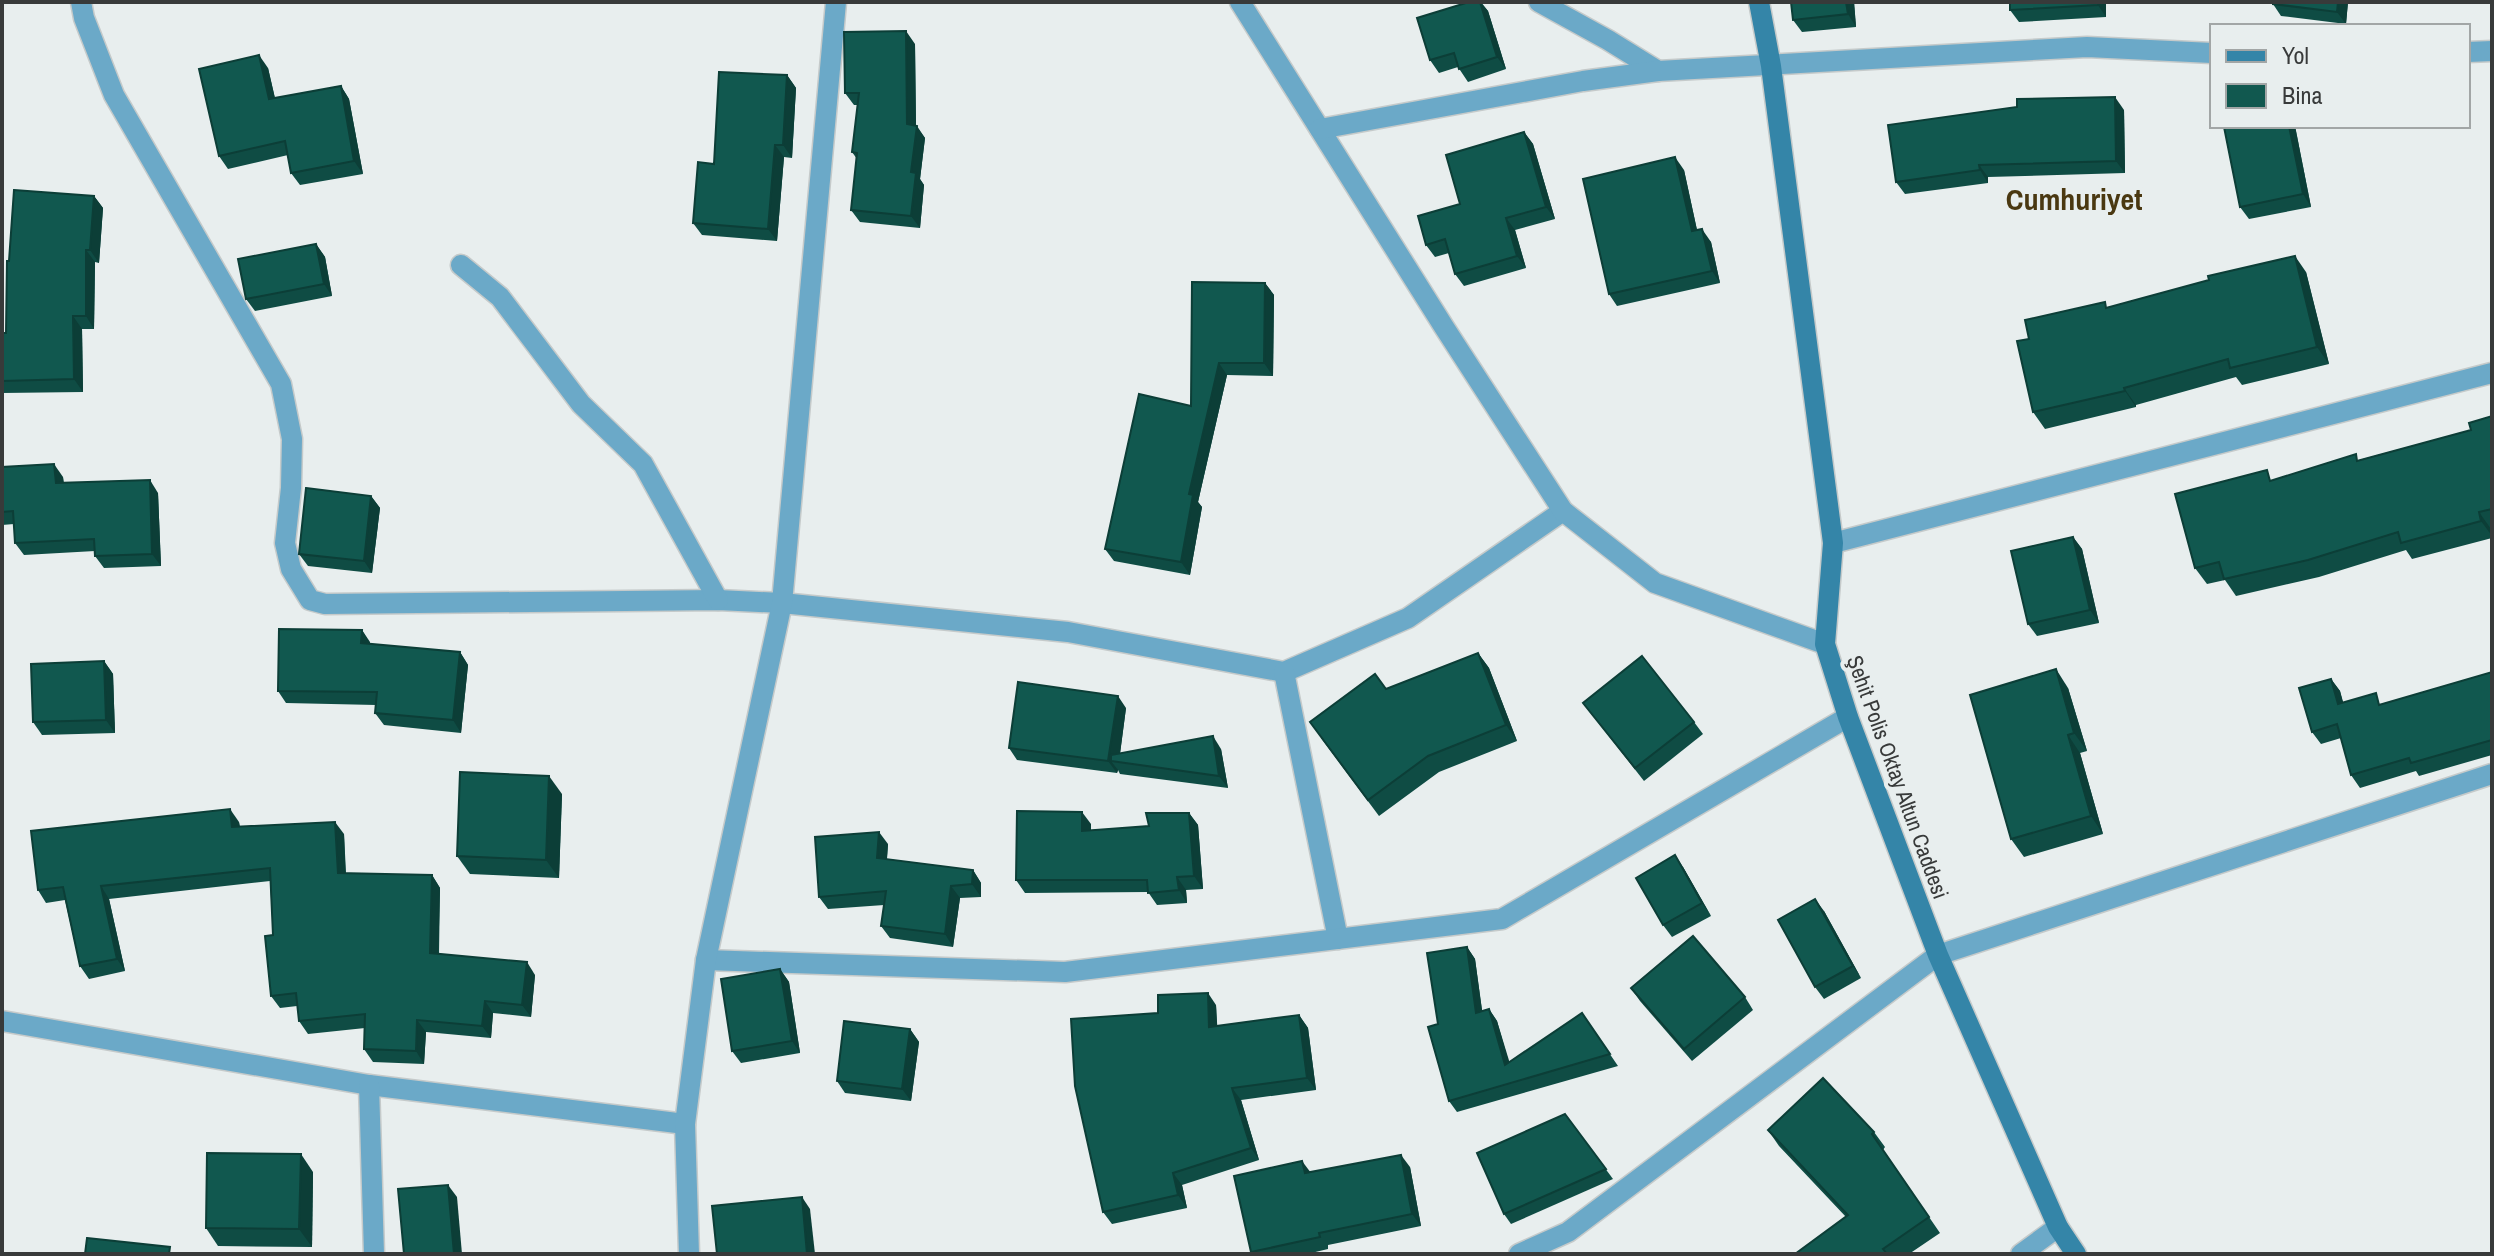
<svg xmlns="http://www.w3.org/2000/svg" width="2494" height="1256" font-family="'Archivo Narrow',sans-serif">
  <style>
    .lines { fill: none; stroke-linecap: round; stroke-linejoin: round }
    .street-casing { stroke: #c5caca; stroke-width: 23 }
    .secondary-casing { stroke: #c5caca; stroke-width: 23 }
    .street { stroke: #6ba9c8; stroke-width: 20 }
    .secondary { stroke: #3485a8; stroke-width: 20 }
    .wall { fill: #0f4c44 }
    .shaded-wall { fill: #0c3e37 }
    .building { fill: #11584f; stroke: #0c3e37; stroke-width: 2 }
    .labels { text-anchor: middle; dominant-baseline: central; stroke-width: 8; stroke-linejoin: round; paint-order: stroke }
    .street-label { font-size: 22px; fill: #383a3a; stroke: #e8eeee }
    .district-label { font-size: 30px; font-weight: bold; fill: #4a3811; stroke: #e8eeee }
  </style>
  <rect width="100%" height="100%" fill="#e8eeee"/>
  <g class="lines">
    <g class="street-casing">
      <g id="street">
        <path d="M81 2 84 18 114 95 281 384 292 439 291 488 285 543 291 569 310 600 325 604 718 600 782 603 1068 632 1284 672 1408 618 1563 511"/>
        <path d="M1240 2 1444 327 1563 511 1655 583 1825 644"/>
        <path d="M1539 2 1608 40 1658 71"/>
        <path d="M2468 52 2492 51"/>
        <path d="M1320 129 1583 81 1658 71 2087 47 2212 53"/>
        <path d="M461 265 500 297 581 404 643 464 718 600"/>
        <path d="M1833 543 2492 373"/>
        <path d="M1284 672 1338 939"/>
        <path d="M706 960 1065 972 1502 919 1848 717"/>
        <path d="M2 1021 369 1085 685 1124"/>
        <path d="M369 1085 374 1254"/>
        <path d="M689 1254 685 1124 706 960 782 603 836 2"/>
        <path d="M1519 1254 1568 1232 1938 955 2492 774"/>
        <path d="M2021 1254 2058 1227"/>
      </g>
    </g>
    <g class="secondary-casing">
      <path id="secondary" d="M1759 2 1771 66 1833 543 1825 644 1848 717 1938 955 2058 1227 2076 1254"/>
    </g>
    <use href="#street" class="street"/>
    <use href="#secondary" class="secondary"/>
  </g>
  <g class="wall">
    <path d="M1469 2H1481L1488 11 1506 69 1468 82 1458 67 1439 73 1430 60Z"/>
    <path d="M1854 2 1856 27 1802 32 1793 20Z"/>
    <path d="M2106 2V17L2019 22 2010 10Z"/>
    <path d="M2348 2 2346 24 2281 16 2273 4Z"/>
    <path d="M915 44 916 126 925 138 920 179 924 185 920 228 860 222 851 210 857 159 852 152 858 105H854L845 93Z"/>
    <path d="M268 68 275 98 341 86 349 99 363 174 300 185 291 173 288 155 228 169 219 156Z"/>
    <path d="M787 75 796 88 792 158 784 157 777 241 702 235 693 223Z"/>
    <path d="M2124 110 2125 173 1988 177V183L1905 194 1896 182Z"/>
    <path d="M2295 126 2311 207 2249 219 2240 207Z"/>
    <path d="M1524 132 1533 144 1555 219 1515 230 1526 268 1464 286 1455 274 1449 253 1435 257 1426 245Z"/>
    <path d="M1684 170 1697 230 1711 242 1720 283 1617 306 1609 294Z"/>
    <path d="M94 196 103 208 99 263 95 262 94 329H82L83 392 2 393V333H6Z"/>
    <path d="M316 244 325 257 332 296 255 311 246 299Z"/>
    <path d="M2306 272 2329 364 2242 385 2236 377 2136 405V407L2045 429 2033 412 2029 339 2108 307Z"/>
    <path d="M1265 283 1274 295 1273 376 1227 375 1198 502 1202 507 1190 575 1114 561 1105 549Z"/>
    <path d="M2492 416V529H2491L2492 538 2412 559 2406 550 2319 577 2236 596 2225 580 2207 584 2195 568 2359 460 2471 430Z"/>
    <path d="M2 467 63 477 64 483 158 493 161 566 104 568 95 556V551L24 555 15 543 14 524 2 525Z"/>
    <path d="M371 496 380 508 372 573 308 566 299 554Z"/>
    <path d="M2073 537 2082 549 2099 623 2037 636 2028 624Z"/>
    <path d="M362 630 370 644 460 652 468 665 461 733 384 725 375 713 376 705 286 703 278 691Z"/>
    <path d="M1478 653 1489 668 1517 741 1439 772 1379 816 1321 738 1386 689Z"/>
    <path d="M104 661 113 674 115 733 42 735 33 722Z"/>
    <path d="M2492 672V755L2419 776 2416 771 2360 788 2351 775 2341 738 2321 744 2312 732 2331 679 2340 691 2343 703 2383 704Z"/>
    <path d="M2068 688 2087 751 2080 753 2103 834 2024 857 2011 839Z"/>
    <path d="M1583 703 1694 722 1703 734 1644 781Z"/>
    <path d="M1126 708 1120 753 1221 749 1228 788 1120 774 1118 770 1117 773 1017 760 1009 748Z"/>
    <path d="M562 794 559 878 470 874 457 856Z"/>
    <path d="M1189 813 1198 825 1203 889 1186 890 1187 903 1157 905 1148 892 1025 893 1016 880 1091 824V830L1149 826Z"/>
    <path d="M239 822 240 827 344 834 346 873 432 875 440 888 439 954 535 975 531 1017 493 1013 491 1038 426 1032 424 1064 373 1062 364 1049 365 1028 308 1034 299 1021 297 1006 280 1008 271 996 273 935 270 881 109 899 125 971 89 979 80 966 65 900 46 903 38 890Z"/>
    <path d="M888 844 887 859 973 870 981 883V897L960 898 953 947 890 938 881 926 884 905 828 909 819 897Z"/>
    <path d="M1683 867 1711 916 1672 937 1663 925Z"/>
    <path d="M1824 911 1861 978 1824 999 1815 987Z"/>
    <path d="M1467 947 1475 959 1482 1011 1489 1009 1497 1021 1509 1063 1582 1013 1618 1066 1457 1112 1449 1101 1438 1024Z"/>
    <path d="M780 969 789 982 800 1053 741 1063 732 1051Z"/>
    <path d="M1631 988 1745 997 1753 1010 1692 1061 1640 1001Z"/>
    <path d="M1216 1005 1217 1026 1299 1015 1308 1028 1316 1090 1241 1100 1259 1160 1182 1185 1187 1208 1112 1224 1103 1212 1158 1013Z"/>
    <path d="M910 1029 919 1042 911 1101 845 1093 837 1081Z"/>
    <path d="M1565 1114 1613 1179 1511 1224 1504 1214Z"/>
    <path d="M1768 1130 1874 1132 1885 1147 1883 1150 1940 1233 1909 1254H1795L1846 1217 1779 1146Z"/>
    <path d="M1410 1167 1421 1226 1328 1245V1249L1307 1254H1252L1251 1252 1310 1172Z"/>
    <path d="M313 1172 312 1247 218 1246 206 1228Z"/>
  </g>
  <g class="shaded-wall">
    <path d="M1480 2 1488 11 1506 69 1497 57Z"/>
    <path d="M1846 2H1854L1856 27 1848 14Z"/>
    <path d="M2098 2H2106V17L2098 5Z"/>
    <path d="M2338 2H2348L2346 24 2337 12Z"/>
    <path d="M906 31 915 44 916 130 917 126 925 138 920 179 924 185 920 228 911 216V172L907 124Z"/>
    <path d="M259 55 268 68 278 112 269 99Z"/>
    <path d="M787 75 796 88 792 158 783 145Z"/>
    <path d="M341 86 349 99 363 174 354 161Z"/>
    <path d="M2115 97 2124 110 2125 173 2116 161Z"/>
    <path d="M2289 126H2295L2311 207 2303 194Z"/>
    <path d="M1524 132 1533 144 1555 219 1546 207Z"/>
    <path d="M775 145 784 157 777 241 768 229Z"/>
    <path d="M1675 157 1684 170 1700 244 1692 231Z"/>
    <path d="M1979 165 1988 177V183L1980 170Z"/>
    <path d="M94 196 103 208 99 263 90 250Z"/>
    <path d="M1506 218 1515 230 1526 268 1517 256Z"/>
    <path d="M1702 229 1711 242 1720 283 1712 271Z"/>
    <path d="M316 244 325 257 332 296 324 284Z"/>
    <path d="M86 250 95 262 94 329 86 316Z"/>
    <path d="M2295 256 2306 272 2329 364 2317 347Z"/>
    <path d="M1265 283 1274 295 1273 376 1264 363Z"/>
    <path d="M73 316 82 329 83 392 74 379Z"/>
    <path d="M1219 363 1227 375 1198 502 1202 507 1190 575 1181 562 1189 494Z"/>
    <path d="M2124 388 2136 405V407L2125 391Z"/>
    <path d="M54 464 63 477 64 496 56 483Z"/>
    <path d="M150 480 158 493 161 566 152 554Z"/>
    <path d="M371 496 380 508 372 573 364 561Z"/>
    <path d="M2479 512 2491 529 2492 536 2481 521Z"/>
    <path d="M2073 537 2082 549 2099 623 2090 610Z"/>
    <path d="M362 630 370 642V655L361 643Z"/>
    <path d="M460 652 468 665 461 733 453 720Z"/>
    <path d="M1478 653 1489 668 1517 741 1506 725Z"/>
    <path d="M104 661 113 674 115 733 106 720Z"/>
    <path d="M2056 669 2068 688 2087 751 2074 733Z"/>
    <path d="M2331 679 2340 691 2347 716 2338 704Z"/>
    <path d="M1118 696 1126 708 1119 762 1111 761 1118 770 1117 773 1108 761Z"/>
    <path d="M2068 735 2080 753 2103 834 2091 816Z"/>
    <path d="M1213 736 1221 749 1228 788 1219 776Z"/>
    <path d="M549 776 562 794 559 878 546 860Z"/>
    <path d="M230 809 239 822 241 839 232 827Z"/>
    <path d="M1082 812 1091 824V843L1082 831Z"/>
    <path d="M1189 813 1198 825 1203 889 1194 876Z"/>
    <path d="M335 822 344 834 346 886 338 873Z"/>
    <path d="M879 832 888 844 886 870 877 858Z"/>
    <path d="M1675 855 1683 867 1711 916 1702 903Z"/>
    <path d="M973 870 981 883V897L972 884Z"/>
    <path d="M432 875 440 888 438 966 430 953Z"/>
    <path d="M1177 877 1186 890 1187 903 1179 890Z"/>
    <path d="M101 886 109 899 125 971 117 959Z"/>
    <path d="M951 886 960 898 953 947 945 934Z"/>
    <path d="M1815 899 1824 911 1861 978 1853 966Z"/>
    <path d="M1467 947 1475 959 1484 1024 1476 1013Z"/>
    <path d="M527 962 535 975 531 1017 522 1005Z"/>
    <path d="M780 969 789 982 800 1053 792 1041Z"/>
    <path d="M1208 993 1216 1005 1218 1039 1209 1027Z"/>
    <path d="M485 1001 493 1013 491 1038 482 1026Z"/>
    <path d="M1489 1009 1497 1021 1514 1077 1505 1065Z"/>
    <path d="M1299 1015 1308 1028 1316 1090 1307 1078Z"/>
    <path d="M417 1020 426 1032 424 1064 416 1051Z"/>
    <path d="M910 1029 919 1042 911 1101 902 1089Z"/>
    <path d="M1232 1088 1241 1100 1259 1160 1251 1148Z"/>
    <path d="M301 1154 313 1172 312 1247 299 1229Z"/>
    <path d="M1401 1155 1410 1167 1421 1226 1412 1214Z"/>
    <path d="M1302 1161 1311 1173H1305Z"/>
    <path d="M1173 1173 1182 1185 1187 1208 1178 1195Z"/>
    <path d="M448 1185 457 1197 462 1254H454Z"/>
    <path d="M802 1197 810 1209 815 1254H807Z"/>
  </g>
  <g class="building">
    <path d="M1469 2H1480L1497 57 1459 69 1454 53 1430 60 1417 18Z"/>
    <path d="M1791 2H1846L1848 14 1793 20Z"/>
    <path d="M2010 2H2098V5L2010 10Z"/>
    <path d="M2273 2H2338L2337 12 2273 4Z"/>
    <path d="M906 31 907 124 917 126 911 172 916 173 911 216 851 210 857 153 852 152 859 93H845L844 32Z"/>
    <path d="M259 55 269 99 341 86 354 161 291 173 285 141 219 156 199 69Z"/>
    <path d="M719 72 787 75 783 145H775L768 229 693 223 698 162 714 164Z"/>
    <path d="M2115 97 2116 161 1979 165 1980 170 1896 182 1888 125 2017 107V99Z"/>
    <path d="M2227 126H2289L2303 194 2240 207 2224 127Z"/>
    <path d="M1524 132 1546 207 1506 218 1517 256 1455 274 1445 239 1426 245 1418 216 1460 204 1446 155Z"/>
    <path d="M1675 157 1692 231 1702 229 1712 271 1609 294 1583 179Z"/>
    <path d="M14 190 94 196 90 250H86V316H73L74 379 2 381V333H6L7 261H9Z"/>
    <path d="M316 244 324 284 246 299 238 259Z"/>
    <path d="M2295 256 2317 347 2230 368 2228 359 2124 388 2125 391 2033 412 2017 341 2029 339 2025 320 2105 302 2106 308 2209 280 2208 276Z"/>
    <path d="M1192 282 1265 283 1264 363H1219L1189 494 1193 495 1181 562 1105 549 1139 394 1191 406Z"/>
    <path d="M2492 416V509L2479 512 2481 521 2401 543 2398 532 2308 560 2224 579 2219 562 2195 568 2175 494 2267 470 2270 481 2356 454 2357 461 2471 430 2469 423Z"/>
    <path d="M54 464 56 483 150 480 152 554 95 556 94 539 15 543 13 511 2 512V467Z"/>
    <path d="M306 488 371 496 364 561 299 554Z"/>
    <path d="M2073 537 2090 610 2028 624 2011 551Z"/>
    <path d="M279 629 362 630 361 643 460 652 453 720 375 713 377 692 278 691Z"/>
    <path d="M1478 653 1506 725 1428 756 1368 800 1310 722 1375 674 1386 689Z"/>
    <path d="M1642 656 1694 722 1635 768 1583 703Z"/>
    <path d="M104 661 106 720 33 722 31 664Z"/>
    <path d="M2056 669 2074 733 2068 735 2091 816 2011 839 1970 695Z"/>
    <path d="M2492 672V740L2411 763 2409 758 2351 775 2337 724 2312 732 2299 688 2331 679 2338 704 2376 693 2379 705Z"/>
    <path d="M1018 682 1118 696 1108 761 1009 748Z"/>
    <path d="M1213 736 1219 776 1111 761V755Z"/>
    <path d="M460 772 549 776 546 860 457 856Z"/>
    <path d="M230 809 232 827 335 822 338 873 432 875 430 953 527 962 522 1005 485 1001 482 1026 417 1020 416 1051 364 1049 365 1014 299 1021 296 993 271 996 265 936 273 935 270 868 101 886 117 959 80 966 63 887 38 890 31 831Z"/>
    <path d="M1017 811 1082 812V831L1149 826 1146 813H1189L1194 876 1177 877 1179 890 1148 893 1147 880H1016Z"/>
    <path d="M879 832 877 858 973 870 972 884 951 886 945 934 881 926 886 891 819 897 815 837Z"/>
    <path d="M1675 855 1702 903 1663 925 1636 878Z"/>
    <path d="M1815 899 1853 966 1815 987 1778 920Z"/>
    <path d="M1693 936 1745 997 1684 1049 1631 988Z"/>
    <path d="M1467 947 1476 1013 1489 1009 1505 1065 1582 1013 1610 1054 1449 1101 1428 1027 1438 1024 1427 953Z"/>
    <path d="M780 969 792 1041 732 1051 721 979Z"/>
    <path d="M1208 993 1209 1027 1299 1015 1307 1078 1232 1088 1251 1148 1173 1173 1178 1195 1103 1212 1075 1086 1071 1019 1158 1013V995Z"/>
    <path d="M844 1021 910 1029 902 1089 837 1081Z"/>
    <path d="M1823 1078 1874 1132 1872 1134 1929 1217 1883 1249 1887 1254H1795L1848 1215 1768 1130Z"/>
    <path d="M1565 1114 1606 1169 1504 1214 1477 1153Z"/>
    <path d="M207 1153 301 1154 299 1229 206 1228Z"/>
    <path d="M1401 1155 1412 1214 1319 1233 1320 1237 1251 1252 1234 1176 1302 1161 1305 1173Z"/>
    <path d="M448 1185 454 1254H404L398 1189Z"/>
    <path d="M802 1197 807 1254H717L712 1206Z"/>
    <path d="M87 1238 170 1247 169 1254H85Z"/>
  </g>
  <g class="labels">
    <g class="street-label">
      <text transform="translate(1898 777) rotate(70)">Şehit Polis Oktay Altun Caddesi</text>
    </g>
    <g class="district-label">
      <text x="2074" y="199">Cumhuriyet</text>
    </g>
  </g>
  <rect width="2494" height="1256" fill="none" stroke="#383a3a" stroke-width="8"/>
  <rect x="2210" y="24" width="260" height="104" fill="#e8eeee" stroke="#a2a6a6" stroke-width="2"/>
  <rect x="2226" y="50" width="40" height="12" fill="#3485a8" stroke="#a2a6a6" stroke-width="2"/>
  <text x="2282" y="64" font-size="24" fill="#383a3a">Yol</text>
  <rect x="2226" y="84" width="40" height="24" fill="#11584f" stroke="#a2a6a6" stroke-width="2"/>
  <text x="2282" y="104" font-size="24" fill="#383a3a">Bina</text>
</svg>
